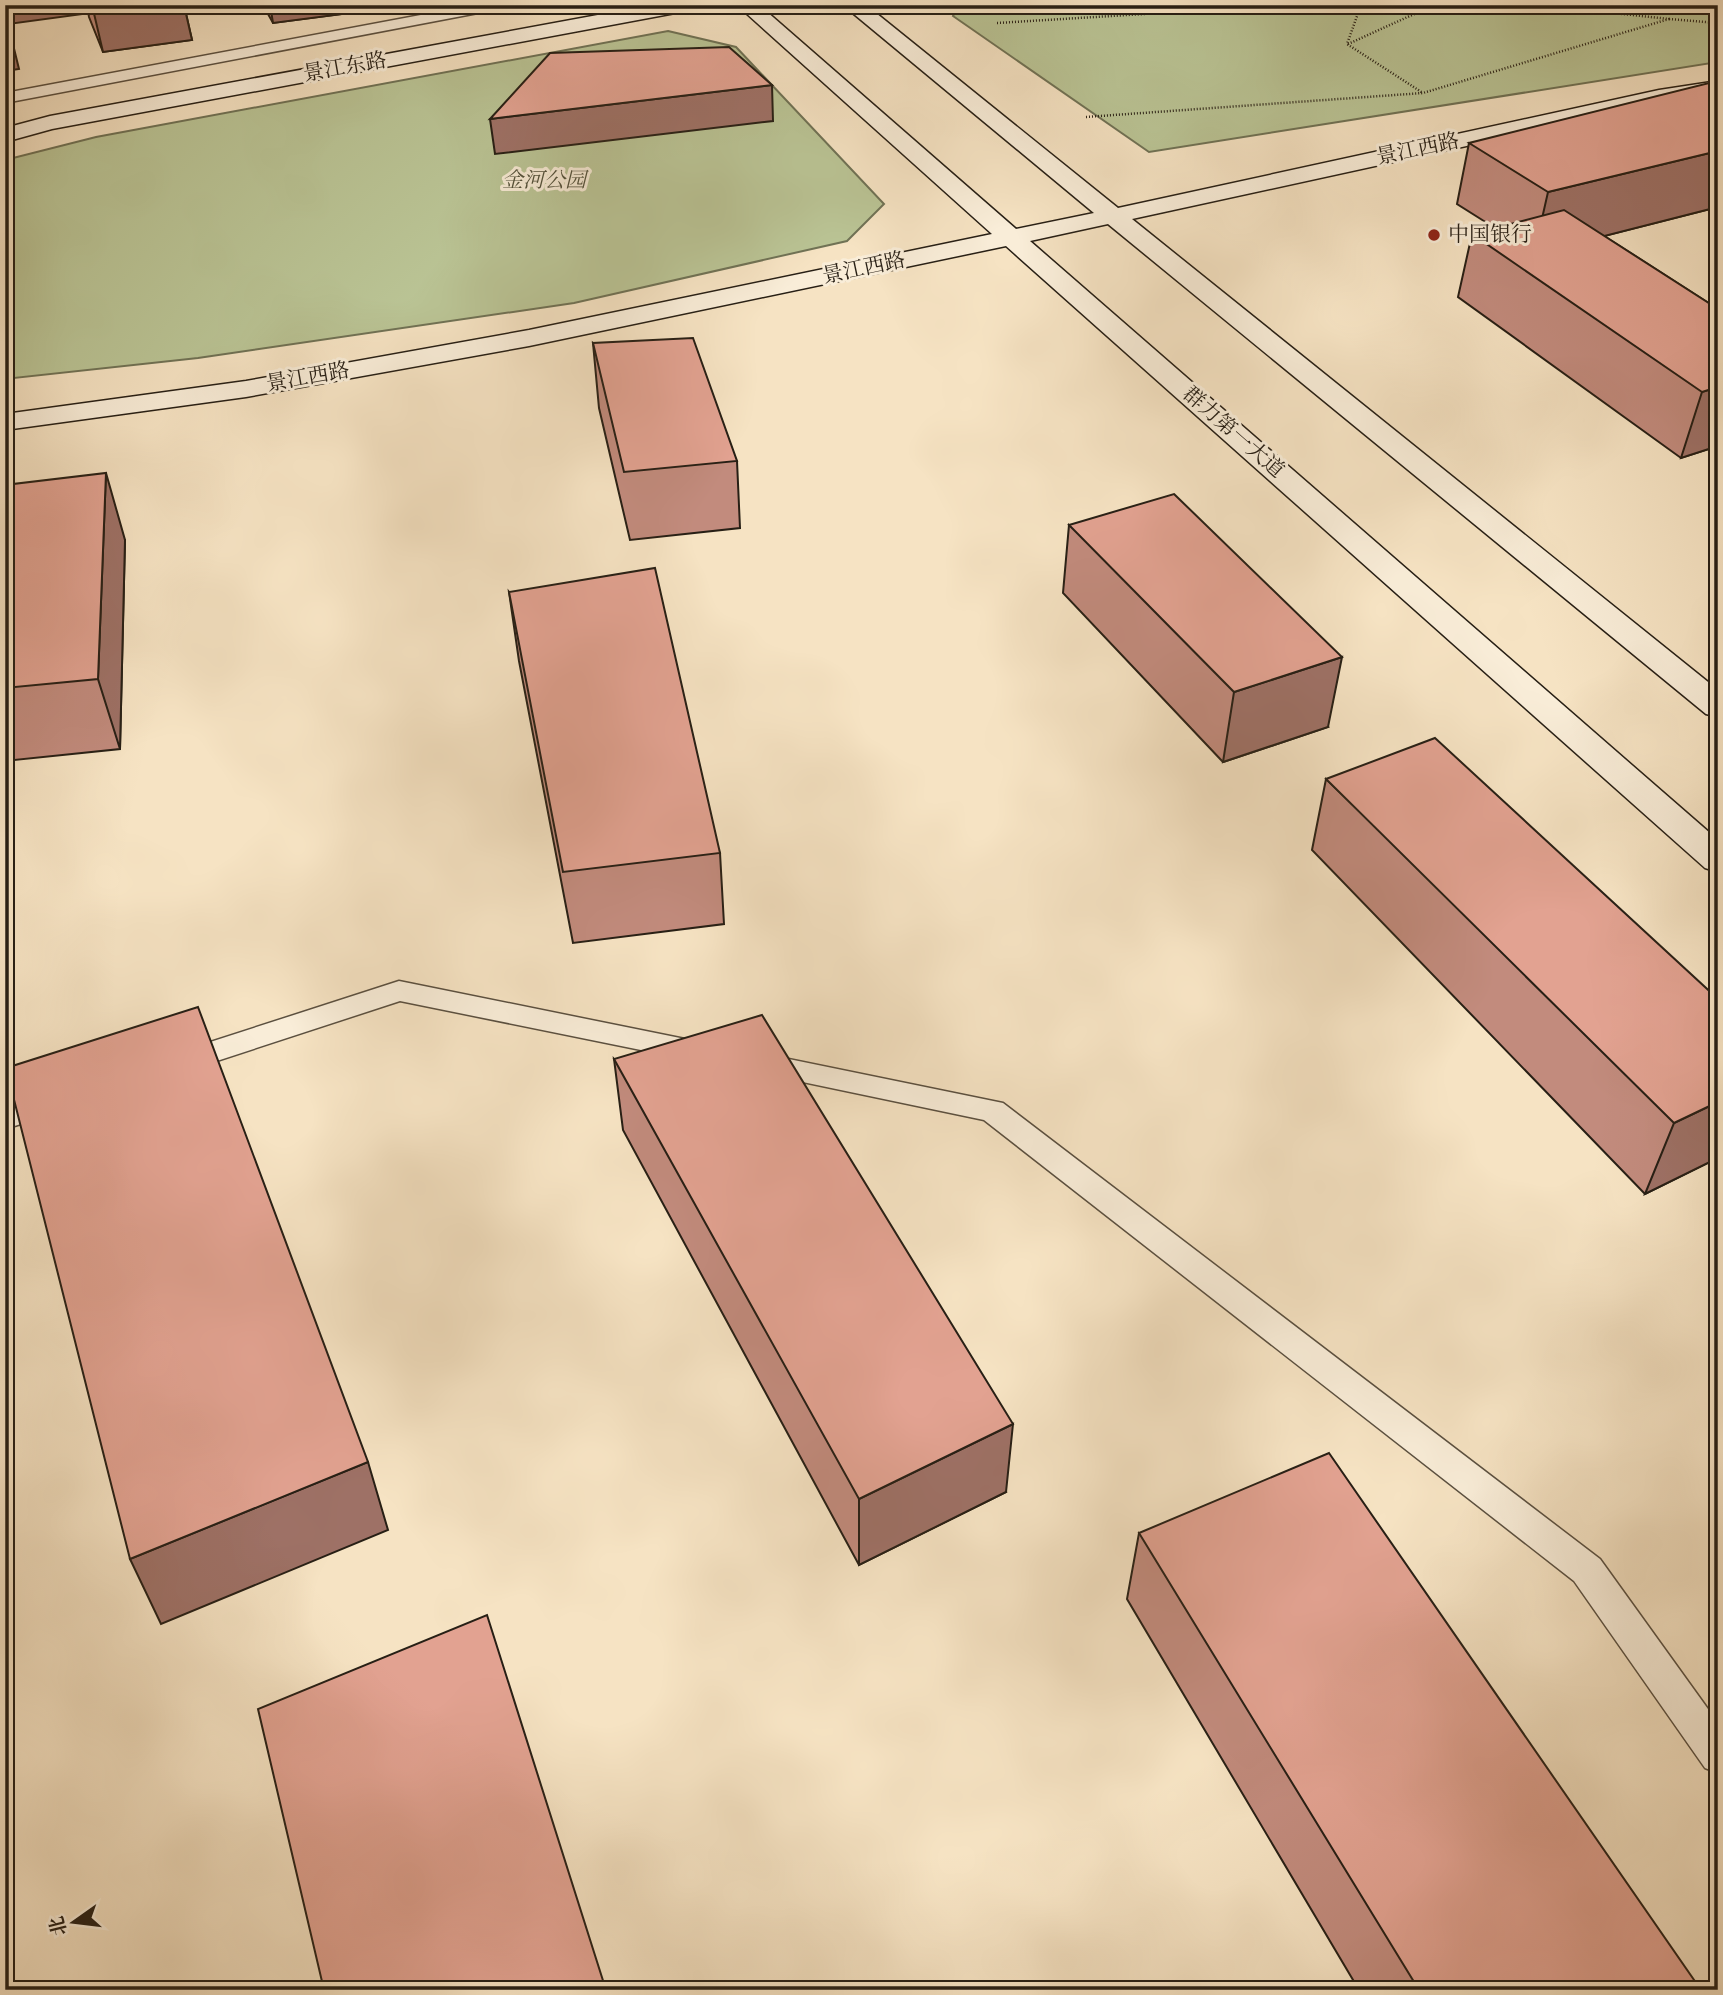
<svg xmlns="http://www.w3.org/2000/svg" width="1723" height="1995" font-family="'IM FELL English','Noto Serif SC',serif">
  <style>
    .green { fill: #bac495; stroke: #707255; stroke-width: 2 }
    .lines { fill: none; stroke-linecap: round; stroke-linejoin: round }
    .service-casing { stroke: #5b5040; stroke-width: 3 }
    .secondary-casing { stroke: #271f15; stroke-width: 3 }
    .path { stroke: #271f15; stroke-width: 2.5; stroke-dasharray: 1 2; stroke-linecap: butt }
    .service { fill: #f9edd8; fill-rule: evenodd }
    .secondary { fill: #f9edd8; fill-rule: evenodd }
    .wall { fill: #c28b7d; stroke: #271f15; stroke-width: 2 }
    .shaded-wall { fill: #9e7166; stroke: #271f15; stroke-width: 2 }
    .building { fill: #e2a291; stroke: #271f15; stroke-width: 2 }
    .poi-dot { fill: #8f2418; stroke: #f9edd8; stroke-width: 2.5 }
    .labels { text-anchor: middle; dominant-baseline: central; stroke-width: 6; stroke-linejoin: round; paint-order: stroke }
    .far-street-label { font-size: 21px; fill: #271f15; stroke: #f9edd8 }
    .far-park-label { font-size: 21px; font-style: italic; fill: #53513b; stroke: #f9edd8 }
    .far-poi-label { font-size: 21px; fill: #271f15; stroke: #f9edd8; text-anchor: start }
  </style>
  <rect width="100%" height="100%" fill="#f6e3c3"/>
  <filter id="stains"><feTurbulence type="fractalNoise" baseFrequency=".00286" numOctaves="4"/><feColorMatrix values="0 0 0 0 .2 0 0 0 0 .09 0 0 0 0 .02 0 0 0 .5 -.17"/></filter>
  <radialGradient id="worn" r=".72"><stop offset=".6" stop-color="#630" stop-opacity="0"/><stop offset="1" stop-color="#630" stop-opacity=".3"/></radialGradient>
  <g class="green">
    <path d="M959 5H1718V62L1149 152 953 16Z"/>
    <path d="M668 31 736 47 884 204 847 241 574 303 198 358 5 379V160L96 137Z"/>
  </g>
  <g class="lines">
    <g class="service-casing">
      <g id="service">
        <path d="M474 5H506L499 9 5 103V93Z"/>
        <path d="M399 981 700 1042 710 1045 714 1052 710 1059 700 1062 400 1001 180 1073 170 1069 166 1062 170 1055Z"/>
        <path d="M760 1053 1003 1103 1600 1559 1718 1723V1773L1705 1768 1574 1581 984 1120 750 1071 746 1064 750 1057Z"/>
        <path d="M55 1091 65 1094 70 1102 65 1110 5 1129V1107Z"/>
      </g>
    </g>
    <g class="secondary-casing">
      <g id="secondary">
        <path d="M652 5H696L686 11 52 129 5 142V128L50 116Z"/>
        <path d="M737 5H759L1016 229 1094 213 843 5H866L1118 208 1659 90 1718 81V95L1659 104 1132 219 1718 690V717L1706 714 1108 224 1030 241 1718 840V872L1705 868 1006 246 529 346 246 397 5 430V414L246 381 529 330 992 234Z"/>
      </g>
    </g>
    <g class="path">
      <path d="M1361 5 1347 44 1423 93"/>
      <path d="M1669 19 1718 23"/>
      <path d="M997 23 1291 5"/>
      <path d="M1348 44 1434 5"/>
      <path d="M1086 117 1423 93 1669 19 1540 5"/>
    </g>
    <use href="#service" class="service"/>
    <use href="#secondary" class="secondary"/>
  </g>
  <g class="wall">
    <path d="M87 5H184L192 40 103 52 89 17Z"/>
    <path d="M263 5H357L358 12 273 23Z"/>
    <path d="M1469 143 1718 207 1604 236 1718 309V446L1681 458 1458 297 1472 234 1495 228 1457 204Z"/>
    <path d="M593 343 737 461 740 528 630 540 599 408Z"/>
    <path d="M5 485 125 540 120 749 5 761Z"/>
    <path d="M1069 525 1328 727 1223 762 1063 593Z"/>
    <path d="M509 592 720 853 724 924 573 943 519 661Z"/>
    <path d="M1326 779 1718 1158 1645 1194 1312 850Z"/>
    <path d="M614 1059 1006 1492 859 1565 623 1130Z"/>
    <path d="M1139 1533 1701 1990H1359L1127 1599Z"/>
  </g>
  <g class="shaded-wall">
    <path d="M5 5H81L83 14 8 24 19 69 5 71Z"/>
    <path d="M92 5H184L192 40 103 52Z"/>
    <path d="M270 5H357L358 12 273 23Z"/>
    <path d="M772 85 773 121 495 154 490 119Z"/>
    <path d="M1718 151V207L1534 254 1548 192Z"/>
    <path d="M1718 387V446L1681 458 1702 392Z"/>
    <path d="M106 473 125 540 120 749 98 679Z"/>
    <path d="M1342 657 1328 727 1223 762 1234 692Z"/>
    <path d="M1718 1102V1158L1645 1194 1674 1123Z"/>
    <path d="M1013 1424 1006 1492 859 1565V1499Z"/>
    <path d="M368 1462 388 1530 161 1624 130 1559Z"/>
  </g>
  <g class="building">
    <path d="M729 47 772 85 490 119 550 53Z"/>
    <path d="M1709 83 1718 88V151L1548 192 1469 143Z"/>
    <path d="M1564 210 1718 309V387L1702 392 1472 234Z"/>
    <path d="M693 338 737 461 624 472 593 343Z"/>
    <path d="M106 473 98 679 5 688V485Z"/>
    <path d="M1174 494 1342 657 1234 692 1069 525Z"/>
    <path d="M655 568 720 853 563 872 509 592Z"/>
    <path d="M1435 738 1718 999V1102L1674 1123 1326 779Z"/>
    <path d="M198 1007 368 1462 130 1559 6 1068Z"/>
    <path d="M762 1015 1013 1424 859 1499 614 1059Z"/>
    <path d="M1329 1453 1701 1990H1419L1139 1533Z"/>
    <path d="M487 1615 606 1990H324L258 1709Z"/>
  </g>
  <circle class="poi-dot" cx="1434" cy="235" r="7"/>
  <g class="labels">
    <g class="far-street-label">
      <text transform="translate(345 68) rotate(-10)">景江东路</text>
      <text transform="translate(1418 150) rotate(-12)">景江西路</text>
      <text transform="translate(864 269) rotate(-12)">景江西路</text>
      <text transform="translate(308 378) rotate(-10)">景江西路</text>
      <text transform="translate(1233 433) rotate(41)">群力第一大道</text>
    </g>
    <g class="far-park-label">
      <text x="544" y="181">金河公园</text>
    </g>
    <g class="far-poi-label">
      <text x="1448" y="235">中国银行</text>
    </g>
  </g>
  <rect width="1723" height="1995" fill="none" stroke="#f6e3c3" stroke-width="28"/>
  <rect x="7" y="7" width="1709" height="1981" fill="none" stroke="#271f15" stroke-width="3.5"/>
  <rect x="14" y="14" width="1695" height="1967" fill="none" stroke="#271f15" stroke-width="2"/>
  <g transform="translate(74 1922) rotate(256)" stroke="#f9edd8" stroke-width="5" paint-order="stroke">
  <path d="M0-5L12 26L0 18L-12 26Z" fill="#271f15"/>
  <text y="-10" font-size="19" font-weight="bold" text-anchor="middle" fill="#271f15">北</text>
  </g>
  <rect width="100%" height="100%" filter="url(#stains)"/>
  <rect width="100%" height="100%" fill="url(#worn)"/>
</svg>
